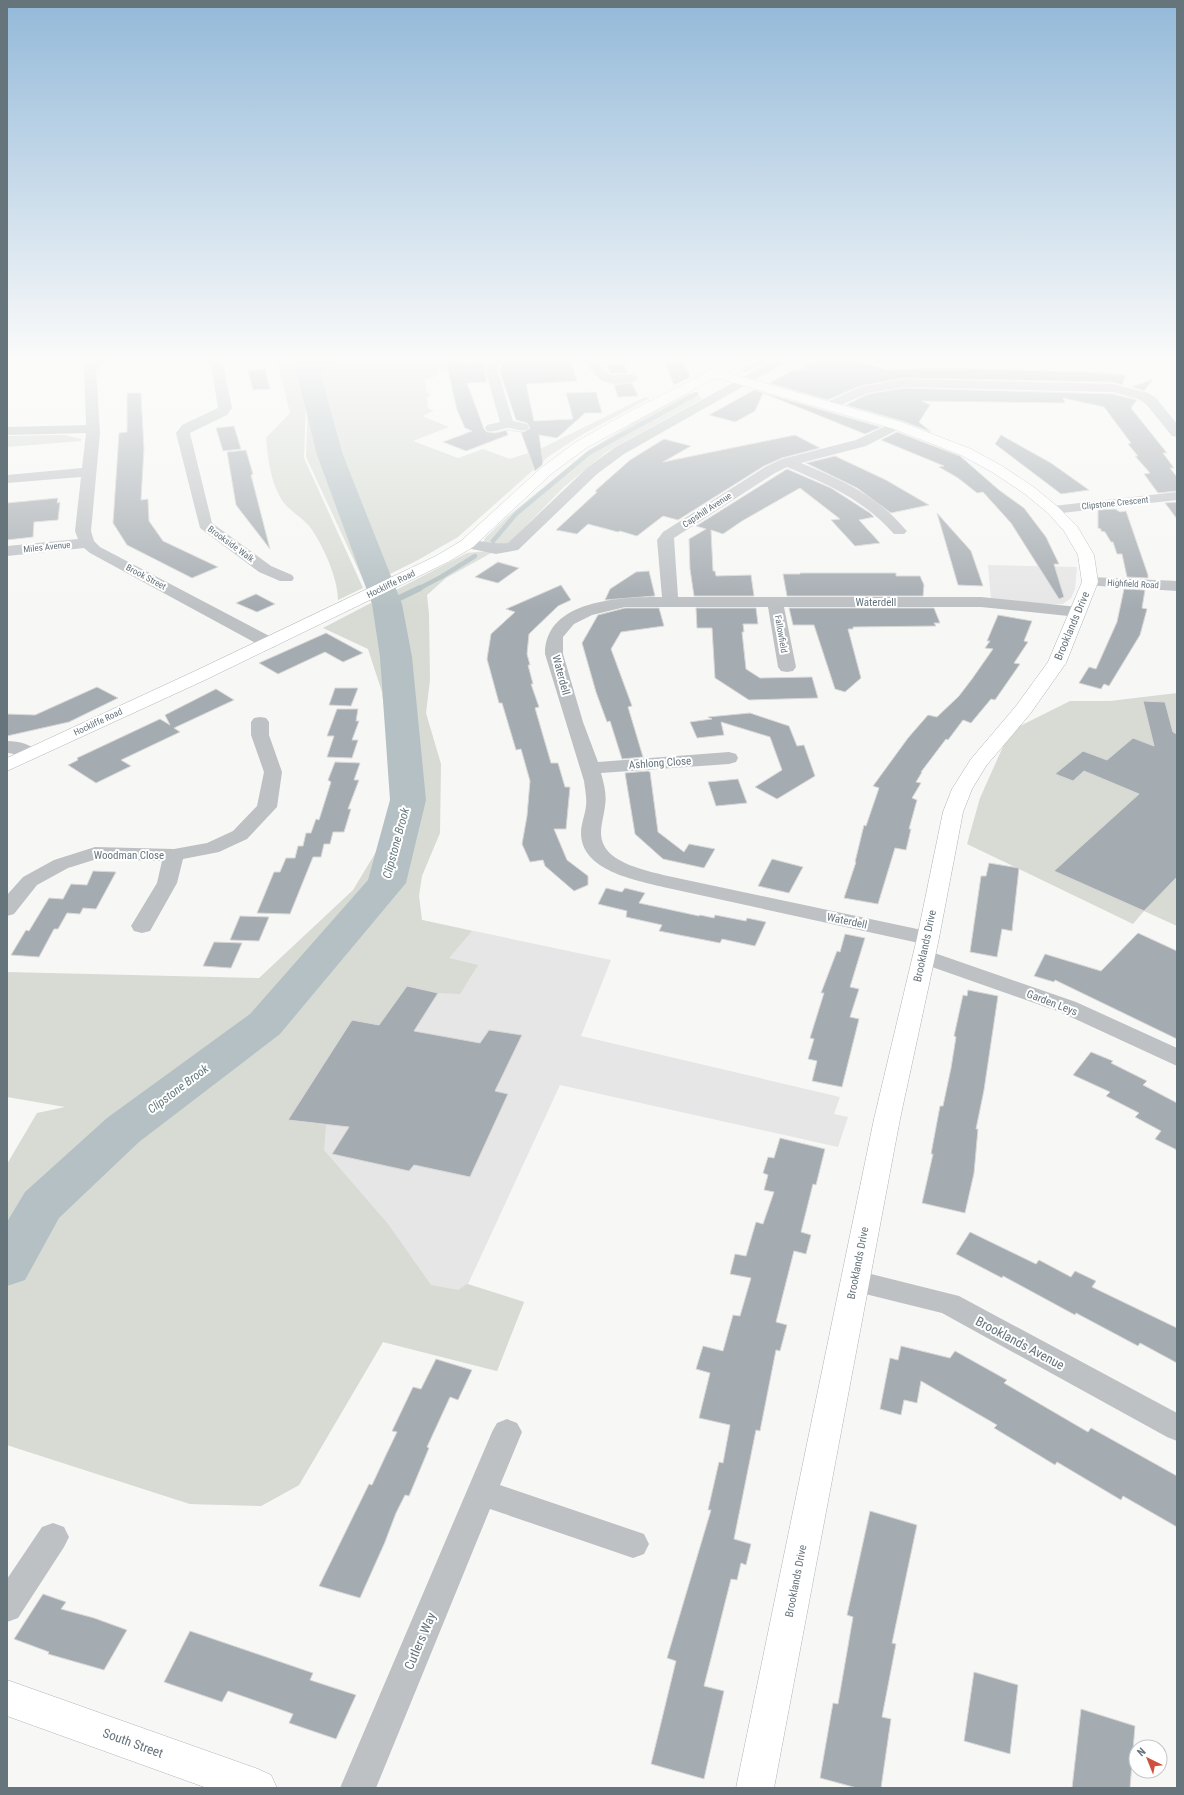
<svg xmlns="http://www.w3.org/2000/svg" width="1184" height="1795" font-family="'Roboto Condensed',sans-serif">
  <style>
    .built { fill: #e5e6e5 }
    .green { fill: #d7dbd4 }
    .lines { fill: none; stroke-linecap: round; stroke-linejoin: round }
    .stream-far1 { stroke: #b4c0c3; stroke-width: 4.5 }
    .stream { stroke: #b4c0c3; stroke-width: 6 }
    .river { fill: #b4c0c3; fill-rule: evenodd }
    .building { fill: #a5acb1; stroke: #d9d8d7 }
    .secondary-casing { stroke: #afb5b9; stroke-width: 1 }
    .primary-casing { stroke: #b1b6b8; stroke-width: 1 }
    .street { fill: #bdc1c4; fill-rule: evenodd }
    .secondary { fill: #fff; fill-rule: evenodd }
    .primary { fill: #fff; fill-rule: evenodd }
    .labels { text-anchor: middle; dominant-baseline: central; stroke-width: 4; stroke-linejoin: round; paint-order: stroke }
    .far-street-label { font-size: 9px; fill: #66747c; stroke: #fff }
    .street-label { font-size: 11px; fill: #66747c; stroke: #fff }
    .water-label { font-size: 12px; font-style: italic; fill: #667a7e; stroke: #fff }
    .near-street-label { font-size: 13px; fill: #66747c; stroke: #fff }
  </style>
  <rect width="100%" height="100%" fill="#f7f7f5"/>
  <g class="built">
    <path d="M988 565 1077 567 1075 589 1071 598 1063 604H1039L991 599Z"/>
    <path d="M422 920 611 960 581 1036 840 1097 834 1114 848 1117 838 1147 560 1085 468 1284 524 1302 497 1371 383 1342 299 1485 261 1506 190 1504 7 1445V1365Z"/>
  </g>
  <g class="green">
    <path d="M276 357H327L307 370 304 458 363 588 338 600C338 578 323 545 310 527 302 517 286 509 280 497 270 479 268 458 266 438L290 413Z"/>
    <path d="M329 357H388L420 364 432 359 465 369 437 371 439 375 425 380 426 392 432 394 427 397 428 408 434 411 422 416 449 427 413 441 458 458 483 449 510 459 540 449 645 397 650 398 585 433 549 456 458 537 418 560 366 586 306 457 309 370Z"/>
    <path d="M690 393 699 396 702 399 608 451 564 487 511 541 505 545 483 543 485 538 507 517 589 450 641 418Z"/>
    <path d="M65 435 81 439V441L7 447V436Z"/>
    <path d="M487 551 493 552 446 578 427 595 429 614 430 680 426 713 441 764 440 833 422 876 419 896 422 920 472 931 449 958 478 965 460 994 438 993 408 986 382 1026 352 1020 288 1120 326 1125 324 1150 388 1224 431 1285 458 1290 467 1284 524 1302 497 1371 383 1342 299 1485 261 1506 190 1504 7 1445V1164L37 1113 65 1107 7 1097V972L259 978 353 890 388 832 393 775 382 692 368 649 323 628 467 553Z"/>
    <path d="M1177 693V926L1144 911 1133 924 967 844 980 798 1010 731 1070 701H1110Z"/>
  </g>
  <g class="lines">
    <g class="stream-far1">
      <path d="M745 370 772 357"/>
      <path d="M493 541 516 514 589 453 696 394"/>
      <path d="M418 589 441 577 475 556"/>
    </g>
    <path class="stream" d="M387 604 420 588"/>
    <path class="river" d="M312 357H339L336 362 320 372 343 455 402 604 412 657 426 800 406 883 280 1034 139 1142 59 1218 25 1280 7 1286V1222L25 1192 107 1118 250 1014 368 880 390 800 380 657 372 604 317 455 296 370 300 365Z"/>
  </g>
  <g class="building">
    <path d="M445 357H458L460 364 487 362 484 369 487 382 467 383 484 429 487 432 495 433 507 430 524 432 530 428 527 423 516 420 499 369 505 361 569 357 577 381 526 384 534 421 573 419 566 393 596 392 602 413H585L557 438 539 435 543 462 542 465 535 471 521 432 506 430 508 435 466 451 443 442 472 431 465 428 457 410Z"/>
    <path d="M823 357H838L888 370 942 368 1089 372 1126 375 1122 385 1113 382 904 378 860 386 828 400 769 383 794 370 798 371Z"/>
    <path d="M683 361 690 377 674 385 665 362Z"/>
    <path d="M624 364 628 373H610L607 365Z"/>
    <path d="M265 369 270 389 253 390 248 371Z"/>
    <path d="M1153 379 1144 391 1132 387Z"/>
    <path d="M632 383 638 396 618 397 614 385Z"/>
    <path d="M904 388 1113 394 1137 400 1131 408 1167 453H1163L1174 468H1170L1177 477V491L1158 493 1144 474 1150 473 1135 456H1138L1128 444 1131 443 1104 407 1063 398 1065 403 922 401 930 405 919 422 931 432 902 421 846 405 868 394Z"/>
    <path d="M754 390 881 427 865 434 763 393 755 411 735 422 709 415Z"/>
    <path d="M127 393H141L144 449 141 500 148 499 149 521 163 541 218 567 192 578 127 545 113 523 119 433 127 432Z"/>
    <path d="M234 426 241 449 223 451 216 428Z"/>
    <path d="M897 432 960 456 999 490 1024 508 1046 537 1059 564H1054L1064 597 1059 599 1011 523 983 492 977 493 958 478 939 467 944 466 881 440Z"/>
    <path d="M795 435 820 448 782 458 764 466 678 520 663 516 637 536 620 531 618 532 588 524 577 534 556 530 597 492 595 491 630 460 664 439 691 446 663 462Z"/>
    <path d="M1001 435 1051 463 1089 490 1061 494 995 444Z"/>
    <path d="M246 450 253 474 251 475 270 549 236 505 227 452Z"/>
    <path d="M835 456 886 480 929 505 891 513 857 488 806 463Z"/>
    <path d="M787 469 831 488 870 513 874 517 859 520 880 543 855 546 831 520 840 519 800 488 742 521 723 534 711 530 713 571H715L716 576 751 575 754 596H694L690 569 689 539 706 529 696 526Z"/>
    <path d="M58 498 57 503 60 502 58 520 34 522 33 537 7 540V503Z"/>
    <path d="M1177 502V519L1165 503Z"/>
    <path d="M1115 509 1120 512 1126 511 1148 575V578L1127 577 1122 554H1117L1113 542H1111L1105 532 1101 531V529L1098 528V510Z"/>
    <path d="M937 513 971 551 983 586 958 585Z"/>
    <path d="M498 562 519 568 498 583 475 577Z"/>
    <path d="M649 571 655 596 605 600 610 589 636 572Z"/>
    <path d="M800 573H896V576H920L924 585 923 596H787L783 574H800Z"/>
    <path d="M561 585 571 600 558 606 529 634 527 654 530 665H528L533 684H531L539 707 535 708 551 763H558L565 787H570L566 829H554L567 860 588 876V885L574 891 545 866 543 860 530 862 522 844 527 816 530 781 521 749 516 750 502 703H499L487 659 491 634 515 612 506 609Z"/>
    <path d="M1124 589 1145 590 1142 608 1147 609 1140 635 1109 686 1104 684 1101 689 1079 683 1089 667 1096 669 1117 622Z"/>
    <path d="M256 594 275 604 257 612 236 603Z"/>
    <path d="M625 608H659L664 626 621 632 611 649 632 706 628 707 643 757 622 759 610 721 607 722 596 692 582 643 598 615Z"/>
    <path d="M696 608H756L758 624H743L744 632H742L746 669 760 678 812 677 818 698 749 700 715 678 712 628H697Z"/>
    <path d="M789 608H934L940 623H934L936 626 853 627V629H848L861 678 845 692 835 689 814 625H793Z"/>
    <path d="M998 615 1032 621 1024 641 1028 642 1014 663 1020 664 995 700 991 699 971 723 963 720 948 740 946 739 921 772H922L916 782 921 783 912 798 917 800 909 829H911L906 850 895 848 878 904 844 898 856 862H855L864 825 866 826 879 788 873 786 908 738 928 715 937 717 959 696 972 679 993 649 985 648 990 641H987Z"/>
    <path d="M326 633 363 653 343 662 325 652 278 674 259 663Z"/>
    <path d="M97 687 118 698 69 722 7 736V714L35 715Z"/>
    <path d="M335 688H358L351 706 329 705Z"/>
    <path d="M216 689 234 700 174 728 180 732 121 760 131 766 96 783 68 765 78 760 77 758 160 719 170 725 165 715Z"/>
    <path d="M1143 701 1165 702 1173 732 1177 734V877L1144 911 1054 871 1139 794 1084 771 1073 781 1055 774 1083 751 1107 760 1133 738 1154 746Z"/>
    <path d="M337 709H358L356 721H359L352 740H358L352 758 327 757 334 736H327Z"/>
    <path d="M750 713 789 726 797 746 804 745 815 776 777 799 755 787 782 770 770 737 721 722 724 735 697 738 690 722 712 719 708 717Z"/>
    <path d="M335 762 360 763 354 780H359L348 809H351L344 832H333L330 844H324L321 857H313L290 914 257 913 274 872H280L286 858H295L298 846H303L306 833H311L316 819 319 820 331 782 328 780Z"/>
    <path d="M648 771 650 772 658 832 684 852 689 844 715 849 704 868 663 859 635 834 625 773Z"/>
    <path d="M738 779 747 803 716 806 708 782Z"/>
    <path d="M772 859 803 867 789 893 758 886Z"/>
    <path d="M989 863 1019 868 1012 931 1002 929 997 957 970 952 981 876H986Z"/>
    <path d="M93 871 116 872 96 909 83 908 80 914 67 913 58 929H54L39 957 11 955 26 930 29 931 49 898 63 899 71 884 87 885Z"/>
    <path d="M606 888 622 892 625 888 645 893 639 903 699 916 700 915 714 918 715 915 746 921 747 918 766 922 755 946 722 939 720 943 659 931 662 925 626 917 627 911 598 904Z"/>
    <path d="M240 916 269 917 259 941 230 940Z"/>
    <path d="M1138 933 1177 951V1039L1055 980 1054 982 1034 976 1045 954 1101 971Z"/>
    <path d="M845 934 865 938 850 987 859 989 850 1017 859 1019 842 1087 812 1081 817 1061 808 1059 814 1039 810 1038 824 993H821L837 951 840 952Z"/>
    <path d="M214 942 242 943 231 968 203 966Z"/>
    <path d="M407 986 438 993 414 1031 480 1043 489 1030 522 1035 495 1091 508 1094 470 1177 414 1165 409 1171 332 1154 349 1127 288 1120 352 1020 379 1025Z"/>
    <path d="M968 990 998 996 984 1090 976 1129H978L974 1173 965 1213 922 1203 933 1154H931L940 1106H943L951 1068 956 1037 954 1036 963 995 967 996Z"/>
    <path d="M1091 1052 1113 1061 1111 1063 1147 1081 1143 1085 1177 1103V1150L1155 1139 1161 1131 1135 1117 1139 1113 1106 1096 1110 1092 1073 1075Z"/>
    <path d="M780 1138 825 1149 816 1185 813 1184 801 1232 811 1235 806 1254 794 1251 776 1322 787 1325 780 1351 776 1350 760 1431 756 1430 734 1539 751 1544 746 1565 741 1563 737 1580 731 1579 704 1686 724 1691 704 1779 651 1764 676 1661 667 1658 711 1510H708L719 1462 723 1463 730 1425 699 1418 710 1373 696 1369 703 1346 723 1351 733 1315 740 1316 751 1278 730 1274 735 1254 746 1256 756 1222 763 1224 774 1192 764 1190 768 1175 763 1173 768 1157 774 1158Z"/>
    <path d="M970 1232 1036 1264 1039 1260 1071 1277 1075 1271 1096 1281 1092 1287 1177 1328V1363L1140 1343 1138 1346 1076 1313 1075 1315 1003 1276 1002 1278 956 1254Z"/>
    <path d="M901 1346 950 1358 955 1351 1007 1380 1004 1383 1088 1432 1091 1428 1177 1476V1527L1123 1496 1121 1500 1057 1462 1055 1465 994 1428 997 1425 921 1381 917 1403 904 1400 901 1415 880 1409 890 1358 898 1360Z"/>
    <path d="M436 1359 472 1370 458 1400 450 1397 427 1447 429 1448 409 1496 405 1495 396 1513 385 1542 360 1598 319 1586 369 1484 372 1485 386 1455 397 1432 392 1431 413 1387 421 1389Z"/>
    <path d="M870 1511 917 1525 892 1643 896 1644 882 1717 891 1719 881 1788H857L820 1778 833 1703 838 1704 853 1617 847 1615Z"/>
    <path d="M43 1594 66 1602 61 1609 94 1618 127 1630 104 1670 48 1654 49 1652 14 1639Z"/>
    <path d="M190 1631 313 1673 310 1680 356 1695 336 1739 289 1723 293 1714 228 1691 222 1702 164 1682Z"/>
    <path d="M974 1672 1018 1685 1010 1754 964 1741Z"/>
    <path d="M1081 1709 1135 1726 1130 1788H1072Z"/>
  </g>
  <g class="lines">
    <g class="secondary-casing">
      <g id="secondary">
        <path d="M715 369 901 422 971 449 1002 466 1035 488 1058 507 1077 526 1094 555 1098 582 1066 663 1030 714 986 766 972 789 963 812 939 938 900 1119 774 1788H736L874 1119 917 938 943 812 952 789 971 759 1016 706 1048 662 1082 582 1078 555 1064 531 1048 513 1025 494 992 472 961 455 891 428 710 376 708 373 710 370Z"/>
        <path d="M7 1680 258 1769 271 1775 277 1788H207L7 1716Z"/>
      </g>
    </g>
    <g class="primary-casing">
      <path id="primary" d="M737 357H753L586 448 551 474 473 547 448 562 205 680 7 771V758L193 672 436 556 461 541 541 468 576 442 625 414Z"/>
    </g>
    <g class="street">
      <path d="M101 357H124L122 360 105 364 96 369 100 433 91 531 94 541 100 547 275 639 277 643 275 647 269 648 263 647 90 553 84 548 7 556V546L78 539 75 531 81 477 7 483V475L82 468 86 433 7 435V427L86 425 84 367 86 364Z"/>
      <path d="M202 357H216L223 364 232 408 227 415 190 433 212 523 271 566 292 575 294 578 292 581H280L259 572 200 528 176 433 182 425 218 408 211 365Z"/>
      <path d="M492 357H506L497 369 513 421 527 424 529 427 527 430C520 432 514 428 507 428 500 429 495 433 487 431L485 428 487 425 500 422 485 369Z"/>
      <path d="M584 357H596L603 370 610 375 632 374 638 378 636 381C608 388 596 383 584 357Z"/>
      <path d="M780 357H795L624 454 597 474 518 550 496 554 462 547 459 544 462 541C474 538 492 545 508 543L587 468 614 448Z"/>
      <path d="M904 379 1113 384 1148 393 1156 398 1177 424V437L1172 436 1146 404 1138 399 1113 392 904 387 868 393 830 410 823 406 825 403 860 387Z"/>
      <path d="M896 421 901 422 903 425 901 428 866 446 801 463C841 480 875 494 904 528L907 531 904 534H894C864 500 829 485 787 467L775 473 674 538 678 597H981L1078 607 1084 609 1086 612 1084 615 1078 617 981 607H784L796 667 793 671 787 672 781 671 778 667 768 607H625L592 615 574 624 563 637V654L583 722 598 762 729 752 736 754 738 758 736 762 729 764 601 773C604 784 607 795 605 806 604 815 601 824 601 834 602 862 642 869 663 875L936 933 939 938 936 943 928 945 663 887C636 880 581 871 581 833 581 824 585 815 586 806 587 798 585 789 584 781L545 654C545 599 622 597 662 597L657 540 663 532 765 467 782 459 856 440Z"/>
      <path d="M1177 492V500L1053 514 1048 513 1046 510 1048 507 1053 506Z"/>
      <path d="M1090 577 1177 581V591L1084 585 1082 582 1084 579Z"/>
      <path d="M260 717 266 718 269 722V735L282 772 277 807 247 839 219 852 183 859 177 883 150 931 142 933 134 931 131 926 157 883 162 861 97 859 68 868 37 885 14 914 7 916V895L23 877 54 860 95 847 174 849 207 843 233 831 257 806 264 772 251 735V722L254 718Z"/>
      <path d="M7 741C19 741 32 744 39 754L37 758C25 761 18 753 7 753Z"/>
      <path d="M923 949 1076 1002 1177 1048V1066L1060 1012 915 961 912 956 915 951Z"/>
      <path d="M855 1270 959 1296 1177 1413V1441L1167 1437 942 1313 845 1289 841 1281 845 1273Z"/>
      <path d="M507 1419 517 1423 522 1432 500 1485 644 1534 649 1544 644 1554 633 1558 490 1509 376 1788H340L492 1432 497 1423Z"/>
      <path d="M53 1523 64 1527 69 1537 64 1547 18 1618 7 1622V1579L42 1527Z"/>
    </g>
    <use href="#secondary" class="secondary"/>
    <use href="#primary" class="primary"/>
  </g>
  <linearGradient id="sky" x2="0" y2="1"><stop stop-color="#93b9d9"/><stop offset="0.59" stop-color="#fbfbfa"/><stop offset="1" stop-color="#fbfbfa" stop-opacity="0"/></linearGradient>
  <rect width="1184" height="609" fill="url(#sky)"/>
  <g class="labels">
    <g class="far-street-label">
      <text transform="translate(1115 503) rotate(-6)">Clipstone Crescent</text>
      <text transform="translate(707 510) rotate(-33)">Capshill Avenue</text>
      <text transform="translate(231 544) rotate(36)">Brookside Walk</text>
      <text transform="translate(47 547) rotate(-6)">Miles Avenue</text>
      <text transform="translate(146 577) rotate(28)">Brook Street</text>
      <text transform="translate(391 584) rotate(-26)">Hockliffe Road</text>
      <text transform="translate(1133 584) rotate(3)">Highfield Road</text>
      <text transform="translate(781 634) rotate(80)">Fallowfield</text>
      <text transform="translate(98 722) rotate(-25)">Hockliffe Road</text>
    </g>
    <g class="street-label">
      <text x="876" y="602">Waterdell</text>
      <text transform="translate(1072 626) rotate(-67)">Brooklands Drive</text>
      <text transform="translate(561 675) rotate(75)">Waterdell</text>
      <text transform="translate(660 763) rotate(-4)">Ashlong Close</text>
      <text x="129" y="855">Woodman Close</text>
      <text transform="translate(847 921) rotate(12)">Waterdell</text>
      <text transform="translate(925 946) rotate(-78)">Brooklands Drive</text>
      <text transform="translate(1052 1003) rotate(21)">Garden Leys</text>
      <text transform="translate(858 1263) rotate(-79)">Brooklands Drive</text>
      <text transform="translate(796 1581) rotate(-79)">Brooklands Drive</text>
    </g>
    <g class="water-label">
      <text transform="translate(396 843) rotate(-75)">Clipstone Brook</text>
      <text transform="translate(178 1089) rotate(-37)">Clipstone Brook</text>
    </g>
    <g class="near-street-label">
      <text transform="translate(1020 1343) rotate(28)">Brooklands Avenue</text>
      <text transform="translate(420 1641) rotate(-67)">Cutlers Way</text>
      <text transform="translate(133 1743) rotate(20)">South Street</text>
    </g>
  </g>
  <rect width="1184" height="1795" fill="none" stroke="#66747c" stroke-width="16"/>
  <g transform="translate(1148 1759) rotate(317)"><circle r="19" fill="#ffffff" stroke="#c2c7cb"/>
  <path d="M0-3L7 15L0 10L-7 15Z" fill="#cd513e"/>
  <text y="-6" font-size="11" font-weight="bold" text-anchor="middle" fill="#66747c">N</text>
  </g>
</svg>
